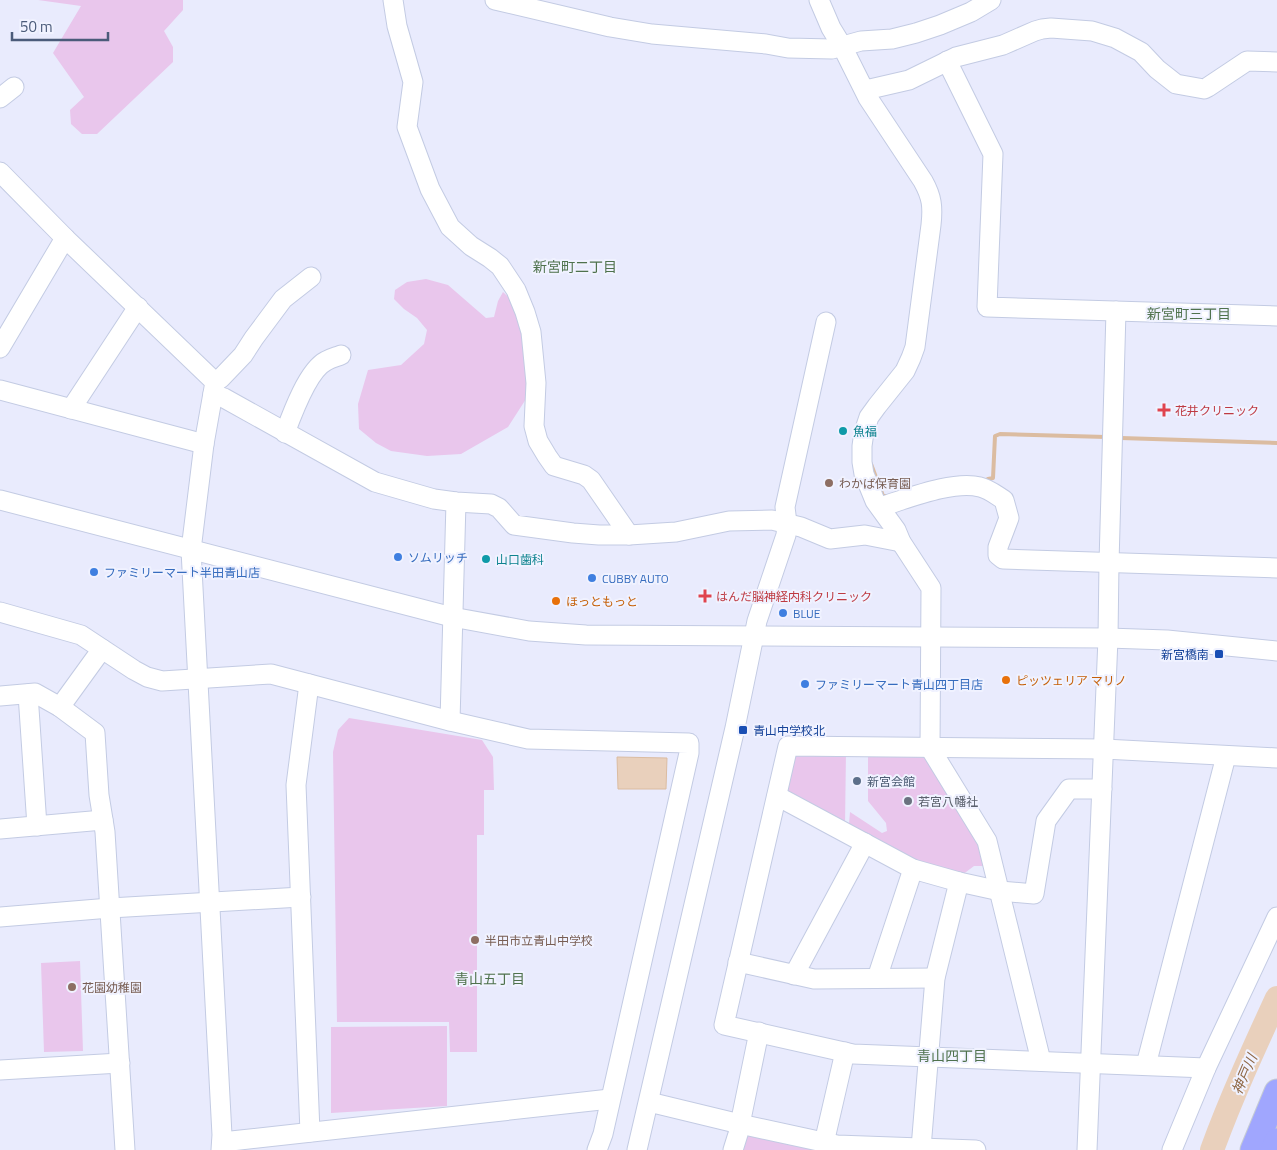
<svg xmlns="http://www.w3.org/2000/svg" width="1277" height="1150" font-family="'Titillium Web','Noto Sans JP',sans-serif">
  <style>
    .green { fill: #e9c6ec }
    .water { fill: #e9d0bc; stroke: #dbbca1 }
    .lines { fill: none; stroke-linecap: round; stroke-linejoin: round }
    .stream { stroke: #dbbca1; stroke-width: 4 }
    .river { stroke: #e9d0bc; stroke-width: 24 }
    .minor-casing { stroke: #c3cbe3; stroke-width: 21 }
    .major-casing { stroke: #c5cbd4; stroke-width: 27 }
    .minor { stroke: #fff; stroke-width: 19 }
    .major { stroke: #a0a6fe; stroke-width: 25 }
    .health-dot { fill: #e0444e; stroke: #f0f2ff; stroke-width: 2 }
    .culture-dot { fill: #0f9aa8; stroke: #f0f2ff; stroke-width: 2 }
    .education-dot { fill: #8d6e63; stroke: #f0f2ff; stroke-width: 2 }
    .shop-dot { fill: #3f7fe0; stroke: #f0f2ff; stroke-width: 2 }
    .food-dot { fill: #e8710a; stroke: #f0f2ff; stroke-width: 2 }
    .transit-dot { fill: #1a4fb4; stroke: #f0f2ff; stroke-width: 2 }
    .service-dot { fill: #5c6f8a; stroke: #f0f2ff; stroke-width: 2 }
    .worship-dot { fill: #6b7280; stroke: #f0f2ff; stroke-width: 2 }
    .labels { text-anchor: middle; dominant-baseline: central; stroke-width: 4; stroke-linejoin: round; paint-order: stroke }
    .health-label { font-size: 12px; fill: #be3a42; stroke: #f0f2ff; text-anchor: start }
    .culture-label { font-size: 12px; fill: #0d838f; stroke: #f0f2ff; text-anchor: start }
    .education-label { font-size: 12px; fill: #785e54; stroke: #f0f2ff; text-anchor: start }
    .shop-label { font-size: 12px; fill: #366cbe; stroke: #f0f2ff; text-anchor: start }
    .food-label { font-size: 12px; fill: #c56008; stroke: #f0f2ff; text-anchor: start }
    .transit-label { font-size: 12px; fill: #164399; stroke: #f0f2ff; text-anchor: end }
    .service-label { font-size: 12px; fill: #4e5e75; stroke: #f0f2ff; text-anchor: start }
    .worship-label { font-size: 12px; fill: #5b616d; stroke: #f0f2ff; text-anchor: start }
    .neighbourhood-label { font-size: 14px; fill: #4f724d; stroke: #f0f2ff }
    .water-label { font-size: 14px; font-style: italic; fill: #8e6643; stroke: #f0f2ff }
  </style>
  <rect width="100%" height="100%" fill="#e9ebfd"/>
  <g class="green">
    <path d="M38 0H183V10L164 31 173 47V62L97 134H82L71 124 70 110 84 97 53 53 81 6Z"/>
    <path d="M426 279 448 285 486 318 494 317 498 301 503 292 515 303 523 331 530 386 526 399 508 427 461 454 427 456 391 451 376 443 359 429 358 404 368 370 401 365 424 344 427 330 417 318 404 309 394 299 395 290 407 282Z"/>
    <path d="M349 718 482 740 493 757 494 790H484V835H477V1052H450L449 1022H337L333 752 338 730Z"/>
    <path d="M846 752 845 825 787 795 791 755Z"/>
    <path d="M922 752 981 843 986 866H974L962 875 920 862 849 824 850 812 882 833 887 831 886 823 868 801V753Z"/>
    <path d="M80 961 83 1051 44 1052 41 963Z"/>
    <path d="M447 1026V1106L331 1113V1027Z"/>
    <path d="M749 1134 818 1150H741L744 1139Z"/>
  </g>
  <path class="water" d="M617 757 667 758 666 789H618Z"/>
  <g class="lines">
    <g class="stream">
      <path d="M1121 438 1277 443"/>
      <path d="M871 464 883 496H887"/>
      <path d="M988 479 993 478 995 436 1000 434 1106 437"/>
    </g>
    <path class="river" d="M1212 1150C1231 1098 1254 1048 1277 998"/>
    <g class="minor-casing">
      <g id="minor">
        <path d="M393 0 397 26 413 82 407 127 430 189 450 227 471 246 490 258 500 266 516 290 525 312 531 332 536 383 534 426 538 441 547 456 554 466 584 475 591 480 629 535"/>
        <path d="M495 0 610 27 652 34 766 44 788 48 832 49 861 41 892 39 916 33 940 25 971 12 991 0"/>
        <path d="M819 0 831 28 842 46 868 98 923 181C932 197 933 207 931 225L915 347 911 358 905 371 877 406 869 417 864 432 862 446V462L864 474 875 501 896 530 901 542 931 588 930 748 987 841 1041 1061"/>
        <path d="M947 61 993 154 987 307 1277 316"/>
        <path d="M864 88 870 89 909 80 956 57 1003 45 1035 31 1042 29 1051 28 1092 31 1115 38 1141 52 1157 69 1176 84 1204 89 1208 87 1247 61 1277 62"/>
        <path d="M0 98 14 87"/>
        <path d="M0 172 65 238 215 382 204 444 191 550 222 1135 221 1150"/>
        <path d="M0 348 65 238"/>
        <path d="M215 382 221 378 243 355 254 338 283 299 311 277"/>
        <path d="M0 390 204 444"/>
        <path d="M213 394 224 398 375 482 434 499 456 502 491 504 499 508 514 525 573 533 599 535H629L676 532 729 521 772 520 801 527 830 539 865 535 901 542"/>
        <path d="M71 409 138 307"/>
        <path d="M285 433C292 414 308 370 326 361 331 358 336 357 341 355"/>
        <path d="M0 500 452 617 529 631 586 635 1108 638 1167 640 1277 651"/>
        <path d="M880 507C907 499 953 480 980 487 989 489 996 495 1004 500L1009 518 998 547V555L1003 559 1277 568"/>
        <path d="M0 612 81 635 134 670 147 677 162 681 271 674 450 721 528 739 689 743V753L603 1134 597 1150"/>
        <path d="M309 684 296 785 310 1132"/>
        <path d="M28 694 37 826"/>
        <path d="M0 696 35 693 60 707 95 733 99 795 105 832 125 1150"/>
        <path d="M60 707 102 649"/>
        <path d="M450 721 456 502"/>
        <path d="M777 796 913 869 959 882 1000 891 1034 894 1046 821 1069 789H1102"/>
        <path d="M0 829 103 820"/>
        <path d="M0 917 110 908 301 897"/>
        <path d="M738 962 814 979 935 978"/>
        <path d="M794 975 865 843"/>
        <path d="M877 978 913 869"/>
        <path d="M1146 1065 1226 756"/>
        <path d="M1206 1068 853 1054 724 1025 788 746 1104 749 1277 758"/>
        <path d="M0 1070 120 1063"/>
        <path d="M649 1102 740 1124 837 1145 976 1150"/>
        <path d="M222 1142 610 1099"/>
        <path d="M824 1143 845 1052"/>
        <path d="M921 1148 935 978 959 882"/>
        <path d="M637 1150 735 728 757 621 786 535 787 523 785 507 826 322"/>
        <path d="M733 1150 738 1134 759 1032"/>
        <path d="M1087 1150 1108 638 1109 563 1116 311"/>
        <path d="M1172 1150 1206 1068 1277 917"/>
      </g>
    </g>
    <g class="major-casing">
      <g id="major">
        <path d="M1253 1150 1277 1092"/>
        <path d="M1273 1150 1277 1141"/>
      </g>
    </g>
    <use href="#minor" class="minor"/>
    <use href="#major" class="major"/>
  </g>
  <g class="health-dot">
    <path d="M1161.5 402.5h5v5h5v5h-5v5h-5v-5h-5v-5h5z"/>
    <path d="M702.5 588.5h5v5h5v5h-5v5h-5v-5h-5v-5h5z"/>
  </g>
  <g class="culture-dot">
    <circle cx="843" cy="431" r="5"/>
    <circle cx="486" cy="559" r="5"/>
  </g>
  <g class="education-dot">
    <circle cx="829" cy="483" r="5"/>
    <circle cx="475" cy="940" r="5"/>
    <circle cx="72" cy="987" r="5"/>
  </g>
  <g class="shop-dot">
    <circle cx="398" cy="557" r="5"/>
    <circle cx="94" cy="572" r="5"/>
    <circle cx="592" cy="578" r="5"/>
    <circle cx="783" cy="613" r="5"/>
    <circle cx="805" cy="684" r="5"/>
  </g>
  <g class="food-dot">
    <circle cx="556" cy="601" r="5"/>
    <circle cx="1006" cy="680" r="5"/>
  </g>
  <g class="transit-dot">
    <rect x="1214" y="649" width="10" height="10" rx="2.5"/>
    <rect x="738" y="725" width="10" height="10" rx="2.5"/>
  </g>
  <circle class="service-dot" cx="857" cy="781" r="5"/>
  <circle class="worship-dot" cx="908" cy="801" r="5"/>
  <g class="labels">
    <g class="health-label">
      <text x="1175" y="410">花井クリニック</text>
      <text x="716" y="596">はんだ脳神経内科クリニック</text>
    </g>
    <g class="culture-label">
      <text x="853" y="431">魚福</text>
      <text x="496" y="559">山口歯科</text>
    </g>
    <g class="education-label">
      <text x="839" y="483">わかば保育園</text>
      <text x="485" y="940">半田市立青山中学校</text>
      <text x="82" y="987">花園幼稚園</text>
    </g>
    <g class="shop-label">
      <text x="408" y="557">ソムリッチ</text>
      <text x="104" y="572">ファミリーマート半田青山店</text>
      <text x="602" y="578">CUBBY AUTO</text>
      <text x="793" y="613">BLUE</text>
      <text x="815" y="684">ファミリーマート青山四丁目店</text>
    </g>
    <g class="food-label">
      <text x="566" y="601">ほっともっと</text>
      <text x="1016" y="680">ピッツェリア マリノ</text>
    </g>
    <g class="transit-label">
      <text x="1209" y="654">新宮橋南</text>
      <text x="753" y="730" text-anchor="start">青山中学校北</text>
    </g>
    <g class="service-label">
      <text x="867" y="781">新宮会館</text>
    </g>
    <g class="worship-label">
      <text x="918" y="801">若宮八幡社</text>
    </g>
    <g class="neighbourhood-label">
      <text x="575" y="266">新宮町二丁目</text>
      <text x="1189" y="313">新宮町三丁目</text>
      <text x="490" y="978">青山五丁目</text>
      <text x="952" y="1055">青山四丁目</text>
    </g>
    <g class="water-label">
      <text transform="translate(1244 1074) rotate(-67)">神戸川</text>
    </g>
  </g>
  <path d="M12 32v8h96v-8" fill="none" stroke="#4b5b7a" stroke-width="2.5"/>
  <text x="20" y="32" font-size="15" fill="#4b5b7a" stroke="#f0f2ff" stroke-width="4" paint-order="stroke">50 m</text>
</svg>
